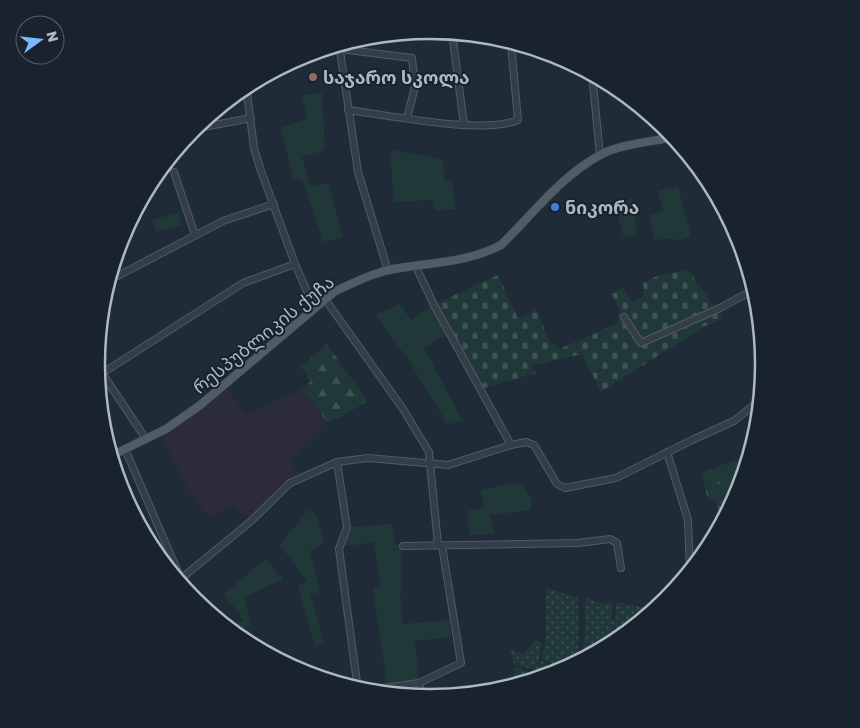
<svg xmlns="http://www.w3.org/2000/svg" width="860" height="728" font-family="'Golos Text','Noto Sans Georgian',sans-serif">
  <style>
    .medical { fill: #2b2b39 }
    .grass { fill: url(#grass-dots) }
    .forest { fill: url(#forest-firs) }
    .cemetery { fill: url(#cemetery-stones) }
    .garden { fill: #213839 }
    .lines { fill: none; stroke-linecap: round; stroke-linejoin: round }
    .minor-casing { stroke: #505b66; stroke-width: 8 }
    .major-casing { stroke: #3c4752; stroke-width: 9 }
    .minor { stroke: #333e48; stroke-width: 6 }
    .major { stroke: #505d69; stroke-width: 8 }
    .education-dot { fill: #8d6e63; stroke: #18232d; stroke-width: 2 }
    .shop-dot { fill: #3f7fe0; stroke: #18232d; stroke-width: 2 }
    .labels { text-anchor: middle; dominant-baseline: central; stroke-width: 4; stroke-linejoin: round; paint-order: stroke }
    .poi-label { font-size: 18px; font-weight: bold; fill: #adb8c5; stroke: #18232d; text-anchor: start }
    .street-label { font-size: 18px; fill: #adb8c5; stroke: #18232d }
    .rim { fill: none; stroke: #adb8c5; stroke-width: 2.5 }
  </style>
  <defs>
    <pattern id="grass-dots" width="8" height="8" patternUnits="userSpaceOnUse" patternTransform="scale(1.25)"><rect width="8" height="8" fill="#213839"/><path d="M2 2h.1M6 6h.1" fill="none" stroke="#3f5354" stroke-width="1.8" stroke-linecap="round"/></pattern>
    <pattern id="forest-firs" width="22" height="20" patternUnits="userSpaceOnUse" patternTransform="scale(1.25)"><rect width="22" height="20" fill="#213839"/><path d="M5 1l3.5 6h-7zM16 11l3.5 6h-7z" fill="#3f5354"/></pattern>
    <pattern id="cemetery-stones" width="16" height="16" patternUnits="userSpaceOnUse" patternTransform="scale(1.25)"><rect width="16" height="16" fill="#213839"/><path d="M2 7V4a2 2 0 0 1 4 0v3zM10 15v-3a2 2 0 0 1 4 0v3z" fill="#3f5354"/></pattern>
  </defs>
  <rect width="100%" height="100%" fill="#1f2c38"/>
  <path class="medical" d="M227 388 246 415 302 389 327 422 289 461 300 474 291 479 246 519 232 503 210 520 188 488 161 435 189 419Z"/>
  <g class="grass">
    <path d="M546 588 578 598V662L565 669 542 659 546 638Z"/>
    <path d="M585 597 602 604 612 603V620L614 621 617 602 646 608V617L633 628H614V642H608V646L584 659Z"/>
    <path d="M536 639 542 644 539 660 561 671 553 674 514 665 510 650 524 654Z"/>
    <path d="M514 667 544 677 514 686Z"/>
  </g>
  <g class="forest">
    <path d="M327 344 367 401 343 416 327 422 302 389 311 381 301 367Z"/>
    <path d="M743 457 747 464 744 474 739 460 715 473 718 472 723 499 734 500 733 503H719L722 515 726 516 724 519H720L716 500H708L702 473Z"/>
  </g>
  <path class="cemetery" d="M688 270 723 318 703 327 601 392 582 354 532 366 536 373 484 388 437 303 498 275 518 318 536 309 549 340 560 349 618 323 619 310 612 294 623 288 632 303 644 296 643 283 657 276Z"/>
  <g class="garden">
    <path d="M322 93 325 150 302 157 310 186 328 183 343 237 324 242 302 179H294L280 128 307 119 302 95Z"/>
    <path d="M390 150 443 159 445 182H452L456 209 435 211 431 200 394 202Z"/>
    <path d="M678 186 691 237 678 241 672 238 655 240 649 216 663 211 658 191Z"/>
    <path d="M632 198 637 234 624 238 615 207 621 202Z"/>
    <path d="M178 213 181 225 156 232 152 220Z"/>
    <path d="M400 304 411 320 432 306 448 334 424 348 462 420 448 425 409 361 376 315Z"/>
    <path d="M739 460 744 474 734 500 723 499 717 472 715 473 720 499H709L704 473Z"/>
    <path d="M512 483 523 486 532 500 531 510 490 515 494 534 469 535 467 511 485 508 481 490Z"/>
    <path d="M309 509 318 519 324 543 310 551 320 592 310 594 324 643 315 646 298 586 307 581 280 545Z"/>
    <path d="M392 524 395 545 401 544 402 593 400 594 403 624 449 620 451 637 415 641 419 680 387 685 373 588 381 587 374 542 341 547 349 527Z"/>
    <path d="M266 559 283 579 244 597 251 625 234 633 229 629 244 620 224 594Z"/>
  </g>
  <g class="lines">
    <g class="minor-casing">
      <g id="minor">
        <path d="M452 32 464 125"/>
        <path d="M339 44 358 172 388 271"/>
        <path d="M340 49 412 58 415 87 407 118"/>
        <path d="M592 74 600 155"/>
        <path d="M246 85 254 148 260 168 295 264 314 307"/>
        <path d="M348 110C389 115 482 135 518 120L511 44"/>
        <path d="M193 129 251 118"/>
        <path d="M174 172 195 235"/>
        <path d="M736 240 742 249"/>
        <path d="M416 267 434 305 511 445"/>
        <path d="M108 281 223 221 274 204"/>
        <path d="M325 299 403 409 429 452 438 545"/>
        <path d="M624 317 641 343 718 309 755 289"/>
        <path d="M96 364 146 439"/>
        <path d="M101 374 243 283 295 264"/>
        <path d="M125 449 181 579"/>
        <path d="M667 452 688 520 690 571"/>
        <path d="M337 462 347 527 339 549 358 690"/>
        <path d="M403 546 578 543 610 539 617 543 621 568"/>
        <path d="M178 581 250 522 290 483 337 462 368 458 448 465 511 445 526 442 534 445 557 484 565 488 616 478 692 440 734 421 760 400"/>
        <path d="M419 683 461 663 442 546"/>
        <path d="M364 691 419 683 422 697"/>
      </g>
    </g>
    <g class="major-casing">
      <path id="major" d="M111 456 166 429 199 406 334 292C352 283 369 275 388 270 427 262 465 264 501 245 533 214 560 177 600 155 621 144 650 142 674 137"/>
    </g>
    <use href="#minor" class="minor"/>
    <use href="#major" class="major"/>
  </g>
  <circle class="education-dot" cx="313" cy="77" r="5"/>
  <circle class="shop-dot" cx="555" cy="207" r="5"/>
  <g class="labels">
    <g class="poi-label">
      <text x="323" y="77">საჯარო სკოლა</text>
      <text x="565" y="207">ნიკორა</text>
    </g>
    <g class="street-label">
      <text transform="translate(263 334) rotate(-39)">რესპუბლიკის ქუჩა</text>
    </g>
  </g>
  <path d="M0 0H860V728H0ZM105 364a325 325 0 1 1 650 0a325 325 0 1 1-650 0Z" fill="#18232d" fill-rule="evenodd"/>
  <path class="rim" d="M105 364a325 325 0 1 1 650 0a325 325 0 1 1-650 0Z"/>
  <g transform="translate(40 40) rotate(75)"><circle r="24" fill="#18232d" stroke="#545f6a"/>
  <path d="M0-4L9 19L0 12L-9 19Z" fill="#7bb9fc"/>
  <text y="-8" font-size="14" font-weight="bold" text-anchor="middle" fill="#adb8c5">N</text>
  </g>
</svg>
